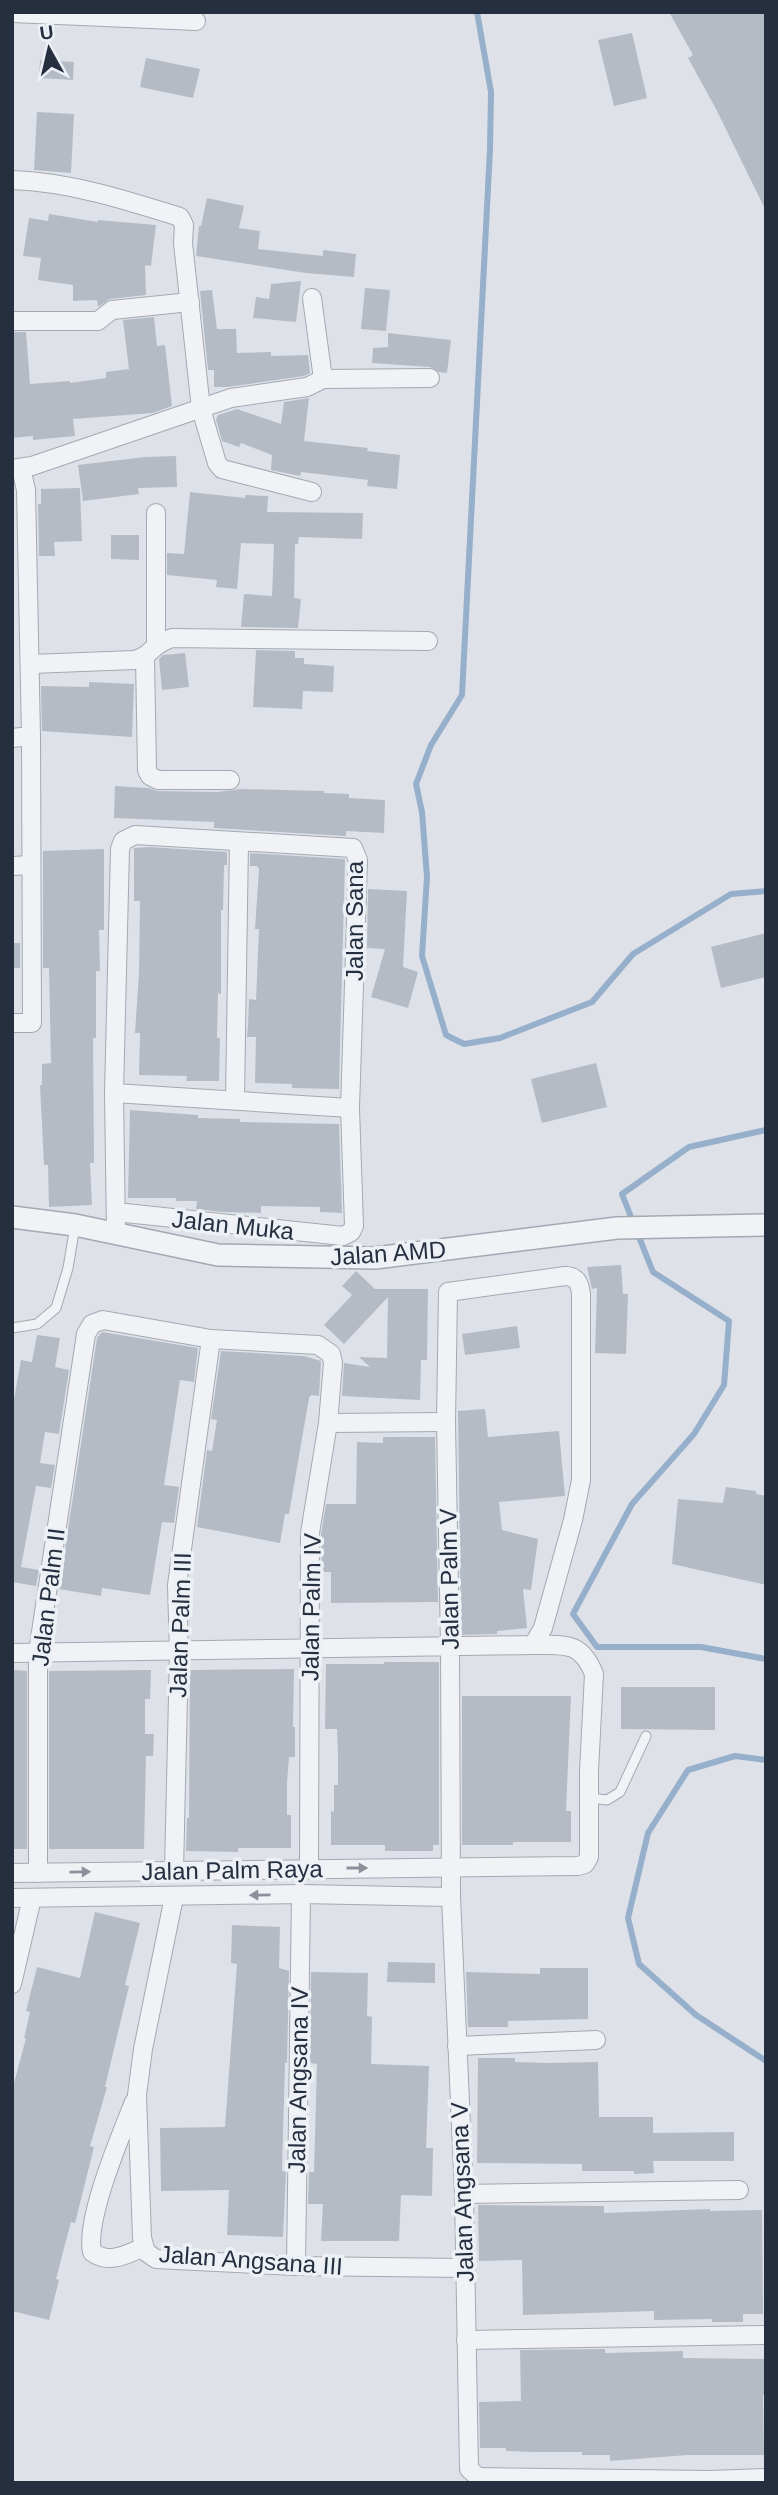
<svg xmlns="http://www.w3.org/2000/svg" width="778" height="2495" font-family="Helvetica,sans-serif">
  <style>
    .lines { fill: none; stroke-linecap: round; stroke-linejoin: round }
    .stream { stroke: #96afcb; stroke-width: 6 }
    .building { fill: #b5bbc5 }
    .service-casing { stroke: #a3a9b2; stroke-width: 11 }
    .minor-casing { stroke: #a3a9b2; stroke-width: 20 }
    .tertiary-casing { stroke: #a3a9b2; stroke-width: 24 }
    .service { stroke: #f1f2f6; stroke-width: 9 }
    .minor { stroke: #f1f2f6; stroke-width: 18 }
    .tertiary { stroke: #f1f2f6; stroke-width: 21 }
    .oneway { fill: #8c909b }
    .labels { text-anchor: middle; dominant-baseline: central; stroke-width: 7; stroke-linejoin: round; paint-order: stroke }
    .street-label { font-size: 24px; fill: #262f40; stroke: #edf1f6 }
  </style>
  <rect width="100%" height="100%" fill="#dee2e8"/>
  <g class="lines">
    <g class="stream">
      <path d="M477 12 491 92 490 149 462 695 431 745 416 784 422 812 427 877 422 956 446 1035 464 1044 500 1038 592 1002 633 954 731 894 766 891"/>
      <path d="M633 1222 622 1194 689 1147 766 1130"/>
      <path d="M637 1232 653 1272 729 1321 724 1385 694 1434 632 1504 573 1614 597 1647H701L766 1659"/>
      <path d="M766 1760 735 1756 688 1770 648 1833 628 1918 639 1964 696 2015 766 2061"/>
    </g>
  </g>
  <g class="building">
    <path d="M669 12H766V211L716 109 688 58 693 55Z"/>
    <path d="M632 33 647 98 614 106 598 40Z"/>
    <path d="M146 58 200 69 193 98 140 87Z"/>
    <path d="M40 60 74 62 73 80 39 78Z"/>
    <path d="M37 112 74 114 71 173 34 170Z"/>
    <path d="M207 198 244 206 239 228 260 231 258 249 323 256V250L356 254 354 277 306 273 196 256 199 226H201Z"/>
    <path d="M49 214 98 222V220L156 225 151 266 145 265 146 295 110 299 98 307 97 300 73 301V285L38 280 41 258 23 256 29 218 48 221Z"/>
    <path d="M301 281 296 322 253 318 256 297 269 299 271 284Z"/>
    <path d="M365 288 390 290 386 331 361 329Z"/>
    <path d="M212 290 217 329H236L237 353 271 352V356L308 355 310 373 304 376 228 387H214V370H208L200 291Z"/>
    <path d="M154 317 157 346 165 345 172 406 153 413 73 419 75 436 33 440V436L12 438V332H26L30 384 70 381V383L106 378V372L129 369 123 320Z"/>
    <path d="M388 333 451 340 447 373 439 372 430 367 372 363 373 348 388 347Z"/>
    <path d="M309 398 304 441 368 448 367 451 400 455 397 489 367 486 368 480 301 472 300 476 271 470 272 455 241 443 239 447 222 441 216 419 218 415 237 409 281 424 284 402Z"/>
    <path d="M176 456 177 487 138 488 139 494 83 501 78 465 145 457Z"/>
    <path d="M80 488 82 541 54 542 55 556H39L38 504H41V489Z"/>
    <path d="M190 492 245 498V495L268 496 267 512 363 513 362 539 299 537 298 544H295L294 598 301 599 298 628 241 627 244 594 272 596 274 544 241 543 237 589 216 587 217 580 167 575V553L184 554Z"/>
    <path d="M111 535H139V560L111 559Z"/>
    <path d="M256 650 295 651V658H304V664L334 666 333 692 303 691 302 709 253 707Z"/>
    <path d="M185 653 189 687 162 690 159 659 163 655Z"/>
    <path d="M89 682 134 684 132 737 42 731 41 686 89 687Z"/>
    <path d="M115 786 148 788 158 791 217 792 240 789 324 791V793L349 794V798L385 800 384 833 346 831V836L214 828V822L114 818Z"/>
    <path d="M149 847 227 852V865H224L223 910H221V994L218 993 217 1038H220L219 1081H186L187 1076 139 1075 140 1033H135L139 973 140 901H134V848Z"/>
    <path d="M104 849V930H99L100 971H96V1038H93L94 1163H90L92 1205 49 1207 48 1165H44L40 1085H42V1064L51 1063 49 968H43V851Z"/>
    <path d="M250 853 345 859 339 1089 292 1088V1084L255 1083 256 1037H247L248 1026 249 999 256 1000 259 929H255L259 869 257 866H250Z"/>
    <path d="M368 889 407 891 403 967 418 972 408 1008 371 997 385 949 367 948Z"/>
    <path d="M766 933V977L721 988 711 947Z"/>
    <rect x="12" y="943" width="8" height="25"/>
    <path d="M596 1063 607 1107 542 1123 531 1079Z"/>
    <path d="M130 1110 198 1115V1118L240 1119V1122L339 1124 342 1213 320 1212V1207L261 1206V1213L222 1212 196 1209 197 1201H176V1198H128Z"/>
    <path d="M621 1265 623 1294H628L626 1354 595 1353 597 1288 592 1289 587 1267Z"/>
    <path d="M356 1271 375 1289H428L427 1360H421L420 1400 342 1396 344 1363 370 1367 359 1357 387 1358 388 1297 344 1344 324 1325 352 1295 342 1286Z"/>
    <path d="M517 1326 520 1348 465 1355 462 1334Z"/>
    <path d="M102 1332 198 1348 194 1382 180 1380 164 1485 179 1487 174 1523 162 1522 150 1595 102 1588 101 1596 59 1589 97 1338Z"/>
    <path d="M37 1335 60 1338 55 1367 69 1370 59 1434 45 1432 40 1463 55 1465 51 1488 36 1486 21 1567 39 1570 36 1586 12 1582V1410L21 1360 32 1362Z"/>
    <path d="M221 1351 304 1356 321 1361 319 1396 311 1395 309 1398 289 1514H285L280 1543 197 1527 207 1450 212 1451 217 1420 211 1419Z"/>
    <path d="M485 1409 488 1437 559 1431 565 1496 499 1502 502 1530 538 1539 531 1590 523 1589 527 1628 497 1631V1634L461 1635 458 1411Z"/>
    <path d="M383 1437H435L438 1602 331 1603V1572H322L321 1534 326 1504H356L357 1442 383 1443Z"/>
    <path d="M726 1487 756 1491V1494L766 1496V1585L672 1564 678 1499 723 1503Z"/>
    <path d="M384 1662H439V1845H433V1851H385V1845H331V1811L334 1812V1785H338V1753L337 1729H325L326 1664H384Z"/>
    <path d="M294 1669 293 1727H295V1757H289L287 1783V1815H291V1848H238V1852L186 1851 187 1818H189L190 1670Z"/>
    <path d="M12 1670 27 1671V1849H12Z"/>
    <path d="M151 1670 150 1699H145V1734H154L153 1756H146L144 1849H49V1671Z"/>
    <path d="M621 1687H715V1730L621 1729Z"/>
    <path d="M462 1696H571L566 1811H571V1842H513V1845H462Z"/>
    <path d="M95 1912 140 1923 125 1985 129 1986 105 2087H107L90 2146 94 2147 75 2223 71 2222 63 2252 56 2279 59 2280 49 2320 12 2311V2091L26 2038H24L30 2012 26 2011 37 1967 80 1978Z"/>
    <path d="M232 1925 280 1927 279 1968 289 1971 287 2063H285L282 2171 286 2172 283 2237 227 2235 229 2190 161 2191 160 2128 225 2127 237 1964 231 1963Z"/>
    <path d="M388 1962 435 1963V1983L387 1982Z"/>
    <path d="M540 1968H588V2019L508 2021V2027H468L466 1972 540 1974Z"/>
    <path d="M311 1972 368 1973 367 2016 372 2017 371 2064 429 2066 426 2148H433L432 2196 401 2195 399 2241H321L323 2204H308L309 2172H314L317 2064 310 2063Z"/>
    <path d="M478 2058H515V2062L547 2063 598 2062 599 2117H653V2133L734 2132V2161H653L654 2173 634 2174V2171H582V2164L477 2163Z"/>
    <path d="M478 2205 604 2206V2213L710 2209V2211L762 2210 763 2314H743V2322H712V2319L654 2320V2311L523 2315 522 2260 479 2261Z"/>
    <path d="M605 2349V2353L683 2351V2358L766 2359V2395H763L764 2455H688L610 2461V2455H582V2452H532L506 2451V2448H480L479 2402 521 2401 520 2350Z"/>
  </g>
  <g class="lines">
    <g class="service-casing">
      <g id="service">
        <path d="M12 1328 37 1324 56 1308 68 1268 75 1226"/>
        <path d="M589 1798 607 1800 620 1792 646 1736"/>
      </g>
    </g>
    <g class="minor-casing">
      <g id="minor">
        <path d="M12 13 196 21"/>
        <path d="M12 180C70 182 126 200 180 217L184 225 183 243 201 409 217 463 222 469 312 492"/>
        <path d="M312 298 323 379"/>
        <path d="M12 321H98L112 310 190 302"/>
        <path d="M12 469 32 466 231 398 307 387 323 379 430 378"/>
        <path d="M156 643V513"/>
        <path d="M145 658 147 770 150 776 158 780H230"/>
        <path d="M31 664 134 660C152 656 150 645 172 638L428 641"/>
        <path d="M12 738 31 736 26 490 21 468"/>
        <path d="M12 866 31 865"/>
        <path d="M12 1023H32L31 736"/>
        <path d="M114 1093 350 1108"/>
        <path d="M235 1100 239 842"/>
        <path d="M116 1212 343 1236 351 1232 354 1226 350 1108 358 860 353 848 135 835 123 841 120 849 114 1093 116 1233"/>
        <path d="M328 1423 446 1422"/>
        <path d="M12 1653 533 1645 543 1628 573 1520 581 1480V1294C580 1284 577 1276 565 1276L448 1292 446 1422 450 1645 451 1897 464 2194 469 2469 478 2477 479 2483"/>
        <path d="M174 1871 179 1652 177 1585 211 1339"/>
        <path d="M12 1873 578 1866 585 1864 589 1857V1771L594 1674C581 1641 565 1645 533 1645"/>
        <path d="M38 1873V1652L86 1334 92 1324 103 1320 211 1339 318 1345 331 1354 333 1363 328 1423 310 1533 309 1868"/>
        <path d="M174 1897 143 2049 137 2095 142 2238 146 2252 156 2259 296 2266 464 2268"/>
        <path d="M12 1898 301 1894 451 1897"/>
        <path d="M12 1984 32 1898"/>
        <path d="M457 2046 596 2040"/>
        <path d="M134 2102C121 2135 85 2219 92 2252 109 2265 127 2254 144 2247"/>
        <path d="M464 2194 739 2190"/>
        <path d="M296 2266 301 1894"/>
        <path d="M466 2340 766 2335"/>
        <path d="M478 2477 710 2480 766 2478"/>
      </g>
    </g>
    <g class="tertiary-casing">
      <path id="tertiary" d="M12 1217 75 1225 218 1255 375 1258 617 1228 766 1225"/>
    </g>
    <use href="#service" class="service"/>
    <use href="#minor" class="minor"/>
    <use href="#tertiary" class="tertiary"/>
  </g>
  <defs><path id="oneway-solid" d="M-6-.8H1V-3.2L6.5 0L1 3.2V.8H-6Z" transform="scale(1.75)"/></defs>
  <g class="oneway">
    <use href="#oneway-solid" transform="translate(357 1868)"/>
    <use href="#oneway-solid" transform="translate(80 1872) rotate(-1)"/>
    <use href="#oneway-solid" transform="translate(260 1895) rotate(179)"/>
  </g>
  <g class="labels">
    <g class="street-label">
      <text transform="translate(354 921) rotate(-90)">Jalan Sana</text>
      <text transform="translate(233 1225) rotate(6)">Jalan Muka</text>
      <text transform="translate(388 1253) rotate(-4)">Jalan AMD</text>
      <text transform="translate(449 1579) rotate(-91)">Jalan Palm V</text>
      <text transform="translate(48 1597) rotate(-83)">Jalan Palm II</text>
      <text transform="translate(311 1607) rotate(-89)">Jalan Palm IV</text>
      <text transform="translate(180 1625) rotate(-88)">Jalan Palm III</text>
      <text transform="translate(232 1870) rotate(-1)">Jalan Palm Raya</text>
      <text transform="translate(298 2080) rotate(-89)">Jalan Angsana IV</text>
      <text transform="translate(462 2192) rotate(-92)">Jalan Angsana V</text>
      <text transform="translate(251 2260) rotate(4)">Jalan Angsana III</text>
    </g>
  </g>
  <rect width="778" height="2495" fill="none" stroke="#262f40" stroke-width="28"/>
  <g transform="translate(49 49) rotate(352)" stroke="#edf1f6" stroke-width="5" paint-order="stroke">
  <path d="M0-5L12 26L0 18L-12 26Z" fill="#262f40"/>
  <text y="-10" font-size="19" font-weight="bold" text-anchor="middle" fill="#262f40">U</text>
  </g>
</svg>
